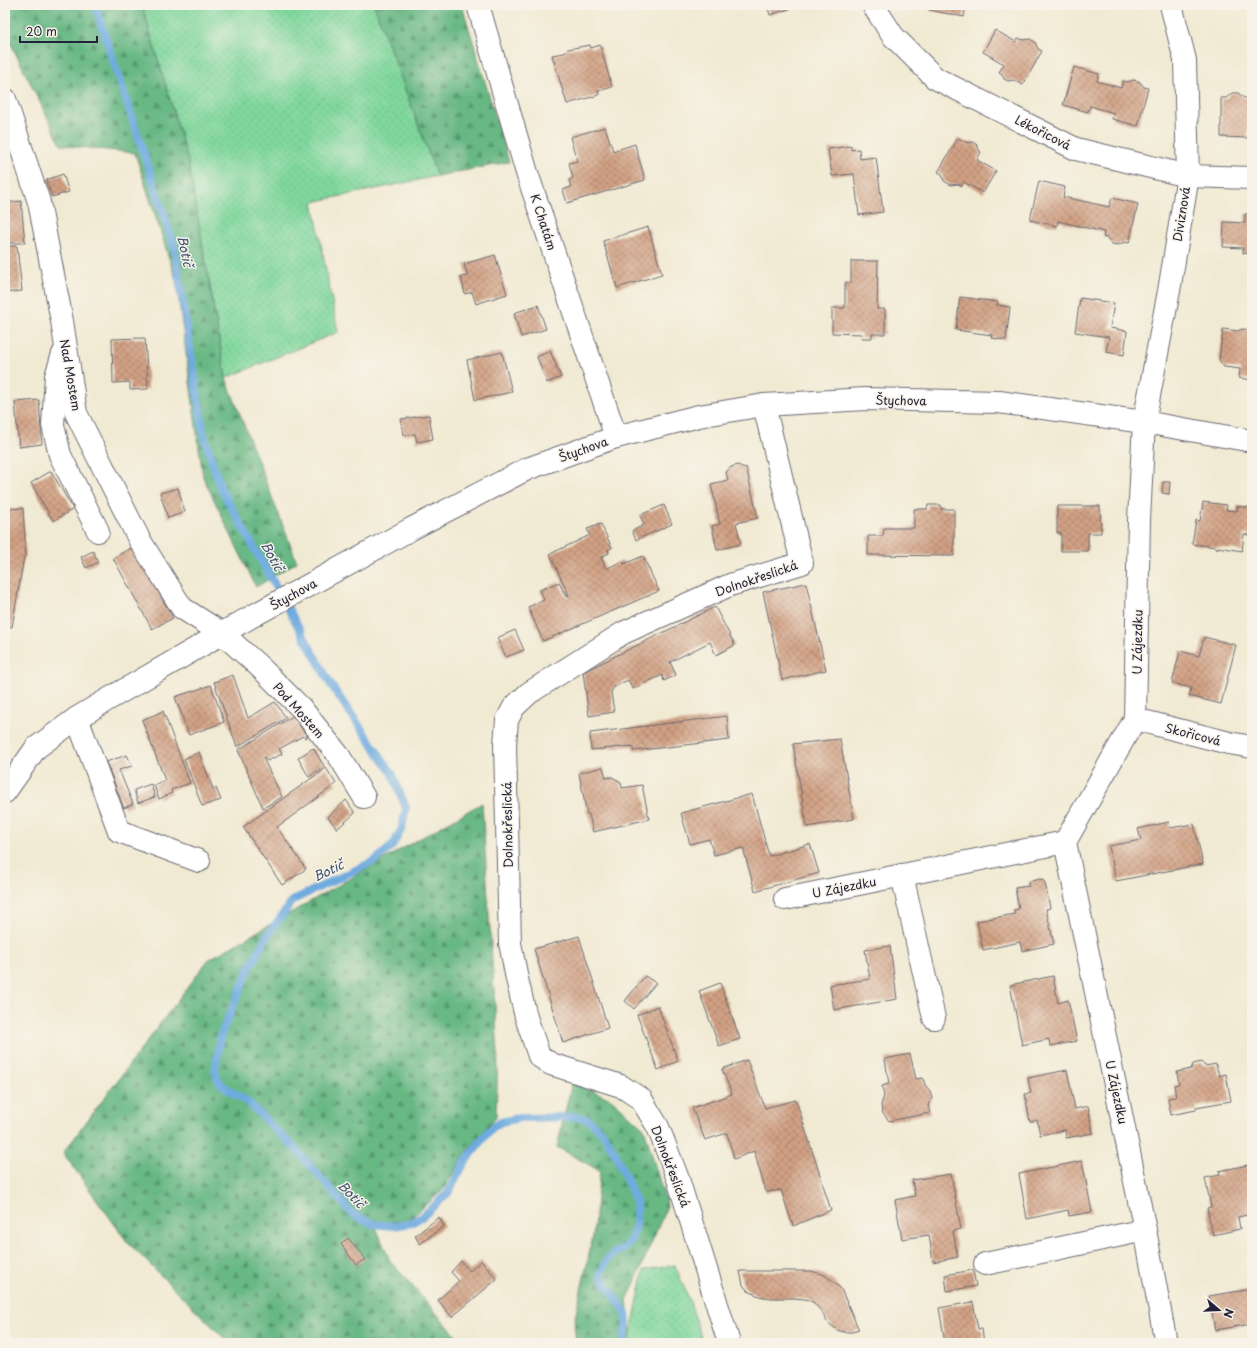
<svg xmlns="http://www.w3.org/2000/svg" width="1257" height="1348" font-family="'Playpen Sans',sans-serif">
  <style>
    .grass { fill: url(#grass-dots); stroke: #507c6c }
    .forest { fill: url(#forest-firs); stroke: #446d60 }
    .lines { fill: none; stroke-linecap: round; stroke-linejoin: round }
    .stream { stroke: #6fabe0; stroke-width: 8 }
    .building { fill: url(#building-cross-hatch) }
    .minor-casing { stroke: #6a6870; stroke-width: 24 }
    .tertiary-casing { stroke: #6a6870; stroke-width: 24 }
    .minor { stroke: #fff; stroke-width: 22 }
    .tertiary { stroke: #fff; stroke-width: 22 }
    .labels { text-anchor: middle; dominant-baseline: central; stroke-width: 3; stroke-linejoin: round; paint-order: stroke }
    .street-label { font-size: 12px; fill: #22223b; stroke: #f7f3e8 }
    .water-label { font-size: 13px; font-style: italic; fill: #3d5275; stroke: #f7f3e8 }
  </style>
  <defs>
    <pattern id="grass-dots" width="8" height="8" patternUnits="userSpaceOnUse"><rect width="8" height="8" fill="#7fd79c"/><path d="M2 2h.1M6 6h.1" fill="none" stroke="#6db887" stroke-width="1.8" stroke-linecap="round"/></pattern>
    <pattern id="forest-firs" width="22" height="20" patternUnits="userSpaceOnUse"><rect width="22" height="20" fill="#67b884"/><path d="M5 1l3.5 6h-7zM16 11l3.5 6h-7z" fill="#54956d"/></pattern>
    <pattern id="building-cross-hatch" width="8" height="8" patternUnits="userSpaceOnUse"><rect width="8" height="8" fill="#d2a184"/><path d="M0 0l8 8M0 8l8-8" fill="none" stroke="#aa836d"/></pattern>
  </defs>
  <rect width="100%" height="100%" fill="#f7f3e8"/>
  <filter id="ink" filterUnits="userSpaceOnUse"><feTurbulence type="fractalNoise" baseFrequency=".025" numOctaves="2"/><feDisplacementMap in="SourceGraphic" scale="8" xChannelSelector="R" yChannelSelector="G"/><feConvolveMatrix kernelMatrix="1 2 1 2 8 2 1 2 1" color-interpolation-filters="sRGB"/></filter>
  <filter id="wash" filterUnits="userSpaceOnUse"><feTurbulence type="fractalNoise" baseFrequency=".012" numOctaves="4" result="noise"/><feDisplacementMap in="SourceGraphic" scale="16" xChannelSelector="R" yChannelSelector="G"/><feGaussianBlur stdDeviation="0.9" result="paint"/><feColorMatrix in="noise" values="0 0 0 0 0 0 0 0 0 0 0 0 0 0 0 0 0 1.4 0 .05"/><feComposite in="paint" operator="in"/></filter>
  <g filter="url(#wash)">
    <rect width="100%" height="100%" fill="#f1ead3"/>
    <g class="grass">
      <path d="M142 5H374L437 176 313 202 338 332 226 378 188 161Z"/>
      <path d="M675 1265 690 1302 703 1343H629L644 1270Z"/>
    </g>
    <g class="forest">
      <path d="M5 5H142L188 161 226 378 297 562 256 587 203 477 176 280 135 153 61 145 5 32Z"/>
      <path d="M374 5H462L509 162 437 176Z"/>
      <path d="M482 803 498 1054 496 1117 465 1154 443 1190 410 1219 375 1225 390 1261 463 1343H229L128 1243 63 1153 208 960Z"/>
      <path d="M572 1082 611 1099 644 1128 667 1206 627 1301 631 1332 629 1343H576L574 1322 593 1236 600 1171 557 1147Z"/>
    </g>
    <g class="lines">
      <path class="stream" d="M95 5 174 246 204 436 221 489 331 685 392 773 406 808 402 828 393 845 376 860 293 900 267 936 252 963 221 1034 215 1069 217 1078 221 1084 229 1090 248 1102 271 1126 293 1146 353 1215 373 1224 393 1226 411 1223 423 1216 448 1193 465 1162 483 1138 492 1128 501 1122 519 1118 579 1117 589 1120 603 1133 616 1155 636 1202V1226L630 1241 623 1249 614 1253 607 1260 600 1275 626 1313 627 1324 623 1343"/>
    </g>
    <g id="blocks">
      <g class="building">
        <path d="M767 5H802L770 15Z"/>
        <path d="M930 5H966L964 17 929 10Z"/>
        <path d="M995 30 1016 42 1018 38 1023 40 1030 39 1035 42 1038 49 1042 51 1023 85 1013 80 1008 81 1004 79 1002 74 999 72 1004 64 983 52Z"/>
        <path d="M590 45 591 48 600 45 612 87 598 91 599 95 567 104 552 55 564 53 568 49Z"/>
        <path d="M1074 67 1099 74 1097 81 1121 88 1123 81 1127 82 1134 80 1140 82 1144 87 1148 88 1138 126 1112 119 1114 113 1090 106 1088 112 1063 105Z"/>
        <path d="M1232 93H1238L1244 98H1249L1248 103H1252V128H1248V138L1221 137V98H1226Z"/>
        <path d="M605 127 613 151 635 144 645 180 567 203 563 190 571 187 569 180 573 178 569 163 577 161 570 137Z"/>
        <path d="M958 138 968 143 973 142 977 145 979 150 981 152 977 160 996 171 983 193 964 182 962 186 958 184 951 185 944 181 942 174 938 172Z"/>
        <path d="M851 146V150L859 149 860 159 876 157 883 212 859 215 854 174 832 176 828 149Z"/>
        <path d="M63 174 69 192 52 197 46 180Z"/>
        <path d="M1039 181 1065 187 1063 197 1082 201 1109 207 1112 198 1138 204 1129 243 1125 242 1118 245 1112 244 1107 238 1103 237 1104 232 1058 221 1057 226 1030 220Z"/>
        <path d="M21 201 25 243H5V203Z"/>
        <path d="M1245 214H1252V254L1243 253V248L1223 247 1224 222 1245 223Z"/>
        <path d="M648 227 662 274 617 288 603 241Z"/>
        <path d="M5 246H17L22 291 5 293Z"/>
        <path d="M495 255 507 294 476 304 472 292 465 294 461 277 468 276 464 264Z"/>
        <path d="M851 261H878L877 309H885V334H872V338H861L862 334 832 333V308H845V283H851Z"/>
        <path d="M960 297 998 302 997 305 1010 307 1006 340 991 338 992 335 956 330Z"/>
        <path d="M1080 298 1114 303 1110 328 1127 331 1124 355 1106 352 1109 337 1075 332Z"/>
        <path d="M538 305 546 329 521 337 514 313Z"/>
        <path d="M1223 329 1238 331 1242 329 1252 330V380L1239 378 1240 369 1224 367 1219 360Z"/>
        <path d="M145 338 148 389 130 390V382L113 383 112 339Z"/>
        <path d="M550 351 561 377 547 383 537 357Z"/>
        <path d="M502 352 512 392 475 400 467 360Z"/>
        <path d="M39 400 42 444 19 447 15 402Z"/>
        <path d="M429 415 433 439 417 442 415 434 404 435 401 419Z"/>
        <path d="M738 465 744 468 746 467 758 518 736 523 741 544 717 550 712 526 720 524 711 484 728 480 726 472 731 467Z"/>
        <path d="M51 471 73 509 53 521 31 483Z"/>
        <path d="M1163 482H1170L1169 494 1162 493Z"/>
        <path d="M178 488 185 512 168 518 160 493Z"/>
        <path d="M1203 502 1227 505 1226 510 1237 511V506L1252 508V536L1244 534 1242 551 1218 547V549H1216V547L1192 544 1196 520 1200 521Z"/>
        <path d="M664 505 672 524 636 540 632 531 644 525 640 515Z"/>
        <path d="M928 505H941V509H954V556L868 555V536H883L884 528H914V509H927Z"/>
        <path d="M1057 506H1100L1101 533H1088V551H1061V533H1057Z"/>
        <path d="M23 508 26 557H24L12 627 5 626V509Z"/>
        <path d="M601 524 612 548 608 549 609 553 601 557 606 569 622 561 624 564 643 556 659 591 543 641 528 607 544 600 540 590 559 582 566 597 569 596 550 554 590 535 587 529Z"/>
        <path d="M133 547 173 618 152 629 113 558Z"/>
        <path d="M93 551 98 562 86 568 81 557Z"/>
        <path d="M806 583 826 670 782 680 763 592Z"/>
        <path d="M715 607 735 645 716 655 710 642 670 662 676 675 664 681 662 675 633 689 628 680 614 687 611 692 614 712 589 716 583 672Z"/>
        <path d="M515 630 524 650 506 657 497 638Z"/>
        <path d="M1204 637 1236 645 1221 704 1189 696 1191 688 1172 683 1180 651 1199 656Z"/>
        <path d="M233 675 248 718 275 702 286 718 237 747 214 682Z"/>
        <path d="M211 685 224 722 189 735 175 697Z"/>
        <path d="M163 711 190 783 171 790 172 793 159 799 154 785 165 780 142 720Z"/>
        <path d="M293 716 307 736 305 738 303 736 279 749 282 754 267 761 264 757 263 758 282 797 263 808 238 750Z"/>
        <path d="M727 716 729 740 633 751V746L591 750 590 733Z"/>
        <path d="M840 739 854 819 807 827 793 744Z"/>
        <path d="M313 748 324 766 309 777 298 758Z"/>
        <path d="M199 752 213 789 216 788 221 800 202 806 184 759Z"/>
        <path d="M127 755 132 766 119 770 133 804 124 808 106 762Z"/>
        <path d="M603 767 606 778 612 777 621 782 622 788 642 785 649 819 593 832 589 814H587L579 773Z"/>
        <path d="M326 768 336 784 277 827 306 869 282 885 243 827Z"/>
        <path d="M151 784 155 797 138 803 134 790Z"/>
        <path d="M752 794 769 856 810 844 819 873 755 891 743 848 714 855 709 839 690 844 681 813Z"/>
        <path d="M346 800 355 813 337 829 328 817Z"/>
        <path d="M1169 822 1170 828 1194 824 1203 864 1116 881 1109 846 1141 840 1138 829Z"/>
        <path d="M1040 879 1043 880 1045 883 1050 908 1046 909 1054 944 1022 951 1020 942 983 950 977 921 1015 914 1014 910 1019 909 1015 888 1029 886 1028 882Z"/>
        <path d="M579 936 608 1028 563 1043 534 949Z"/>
        <path d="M890 946 897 999 834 1010 830 985 870 979 865 950Z"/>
        <path d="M645 976 656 983 634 1009 625 1001Z"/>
        <path d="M1053 976 1058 1003 1068 1000 1077 1041 1050 1046 1049 1039 1022 1045 1010 985Z"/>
        <path d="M720 983 740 1039 719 1046 699 991Z"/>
        <path d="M658 1006 678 1061 658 1070 637 1015Z"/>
        <path d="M910 1054 916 1079 923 1078 925 1085 930 1091 932 1098 928 1105 930 1113 889 1121 882 1112 881 1105 884 1096 882 1086 889 1084 885 1059Z"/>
        <path d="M747 1060 765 1108 796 1100 831 1210 793 1226 781 1190 766 1192 754 1151 734 1159 727 1133 705 1140 692 1108 732 1094 722 1069Z"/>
        <path d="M1201 1062 1205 1066 1216 1064 1219 1076 1226 1074 1231 1101 1196 1107V1110L1171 1115 1168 1098 1176 1097 1174 1085 1179 1084 1177 1072 1191 1069 1193 1064Z"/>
        <path d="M1067 1070 1075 1109 1088 1106 1093 1133 1066 1138 1065 1130 1040 1135 1037 1120 1030 1122 1025 1094 1031 1093 1028 1078Z"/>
        <path d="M1082 1161 1092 1212 1069 1216 1068 1210 1027 1219 1019 1174Z"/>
        <path d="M1248 1165 1252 1185V1214L1238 1217 1240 1229 1213 1235 1207 1208 1211 1207 1205 1178 1220 1175 1219 1171Z"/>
        <path d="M951 1174 961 1229 953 1231 958 1257 933 1262 929 1235 902 1239 895 1200 915 1196 912 1180Z"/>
        <path d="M439 1217 444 1226 420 1244 415 1236Z"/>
        <path d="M348 1238 365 1259 356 1265 341 1244Z"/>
        <path d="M461 1261 470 1271 481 1261 497 1279 452 1317 438 1300 459 1281 451 1272Z"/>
        <path d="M973 1270 976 1286 947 1291 945 1275Z"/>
        <path d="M740 1271H811L825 1275 834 1282 841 1289 859 1330 852 1332H844L837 1330 827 1322 822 1312 813 1302 805 1299 793 1298H771L759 1296 748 1291 743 1285Z"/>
        <path d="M1252 1289V1324L1215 1330 1209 1296Z"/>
        <path d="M973 1302 978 1329H982L984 1343H945L939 1308Z"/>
      </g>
    </g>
  </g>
  <g filter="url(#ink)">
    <use href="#blocks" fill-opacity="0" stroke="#6a6870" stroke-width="1"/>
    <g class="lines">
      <g class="minor-casing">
        <g id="minor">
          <path d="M478 5 527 173 616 437"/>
          <path d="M873 5 893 36 935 78 1076 149 1188 176 1252 178"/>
          <path d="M5 99 39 202 62 321 76 413 139 539 182 608 223 634 261 668 301 708 339 756 364 797"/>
          <path d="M63 354 56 376 53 425 60 455 98 531"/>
          <path d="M77 718 119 831 199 861"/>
          <path d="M1135 719 1229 743 1252 747"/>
          <path d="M902 875 934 1018"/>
          <path d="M785 899 1065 842"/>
          <path d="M985 1264 1145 1230"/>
          <path d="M729 1343 678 1179 658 1127 641 1099 621 1086 551 1064 539 1056 526 1017 517 979 510 943 505 745 507 720 514 707 529 693 623 633 730 585 802 563 764 405"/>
          <path d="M1166 1343 1145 1230 1065 842 1135 719 1139 520 1144 422 1169 291 1188 176 1185 60 1171 5"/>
        </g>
      </g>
      <g class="tertiary-casing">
        <path id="tertiary" d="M5 792 36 748 77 718 107 700 240 623 411 529 527 469 616 437 699 416 764 405 865 399 999 402 1144 422 1252 441"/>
      </g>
      <use href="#minor" class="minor"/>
      <use href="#tertiary" class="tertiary"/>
    </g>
  </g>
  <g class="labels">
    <g class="street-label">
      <text transform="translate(1043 132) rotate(27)">Lékořicová</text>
      <text transform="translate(1181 214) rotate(-81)">Diviznová</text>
      <text transform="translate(544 222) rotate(72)">K Chatám</text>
      <text transform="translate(71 375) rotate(80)">Nad Mostem</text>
      <text transform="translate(901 400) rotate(1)">Štychova</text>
      <text transform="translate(583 449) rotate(-20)">Štychova</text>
      <text transform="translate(756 578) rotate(-19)">Dolnokřeslická</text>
      <text transform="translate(293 594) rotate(-29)">Štychova</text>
      <text transform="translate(1137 642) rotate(-89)">U Zájezdku</text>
      <text transform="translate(299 710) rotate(48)">Pod Mostem</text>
      <text transform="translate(1193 734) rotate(14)">Skořicová</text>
      <text transform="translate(507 825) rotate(-91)">Dolnokřeslická</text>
      <text transform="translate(844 887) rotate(-11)">U Zájezdku</text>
      <text transform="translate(1117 1092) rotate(78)">U Zájezdku</text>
      <text transform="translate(671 1166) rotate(69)">Dolnokřeslická</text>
    </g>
    <g class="water-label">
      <text transform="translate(186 251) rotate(78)">Botič</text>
      <text transform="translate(273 556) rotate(61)">Botič</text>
      <text transform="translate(328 870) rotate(-26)">Botič</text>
      <text transform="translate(352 1194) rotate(46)">Botič</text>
    </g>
  </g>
  <rect width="1257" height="1348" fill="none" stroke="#f7f3e8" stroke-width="20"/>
  <g transform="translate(1219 1310) rotate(109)" stroke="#f7f3e8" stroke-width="3" paint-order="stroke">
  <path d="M0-3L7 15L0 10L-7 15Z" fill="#22223b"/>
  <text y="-6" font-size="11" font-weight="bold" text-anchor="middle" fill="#22223b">N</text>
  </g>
  <path d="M20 36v6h77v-6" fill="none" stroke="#22223b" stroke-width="2"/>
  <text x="26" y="36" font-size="12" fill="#22223b" stroke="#f7f3e8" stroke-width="3" paint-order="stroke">20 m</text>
</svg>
